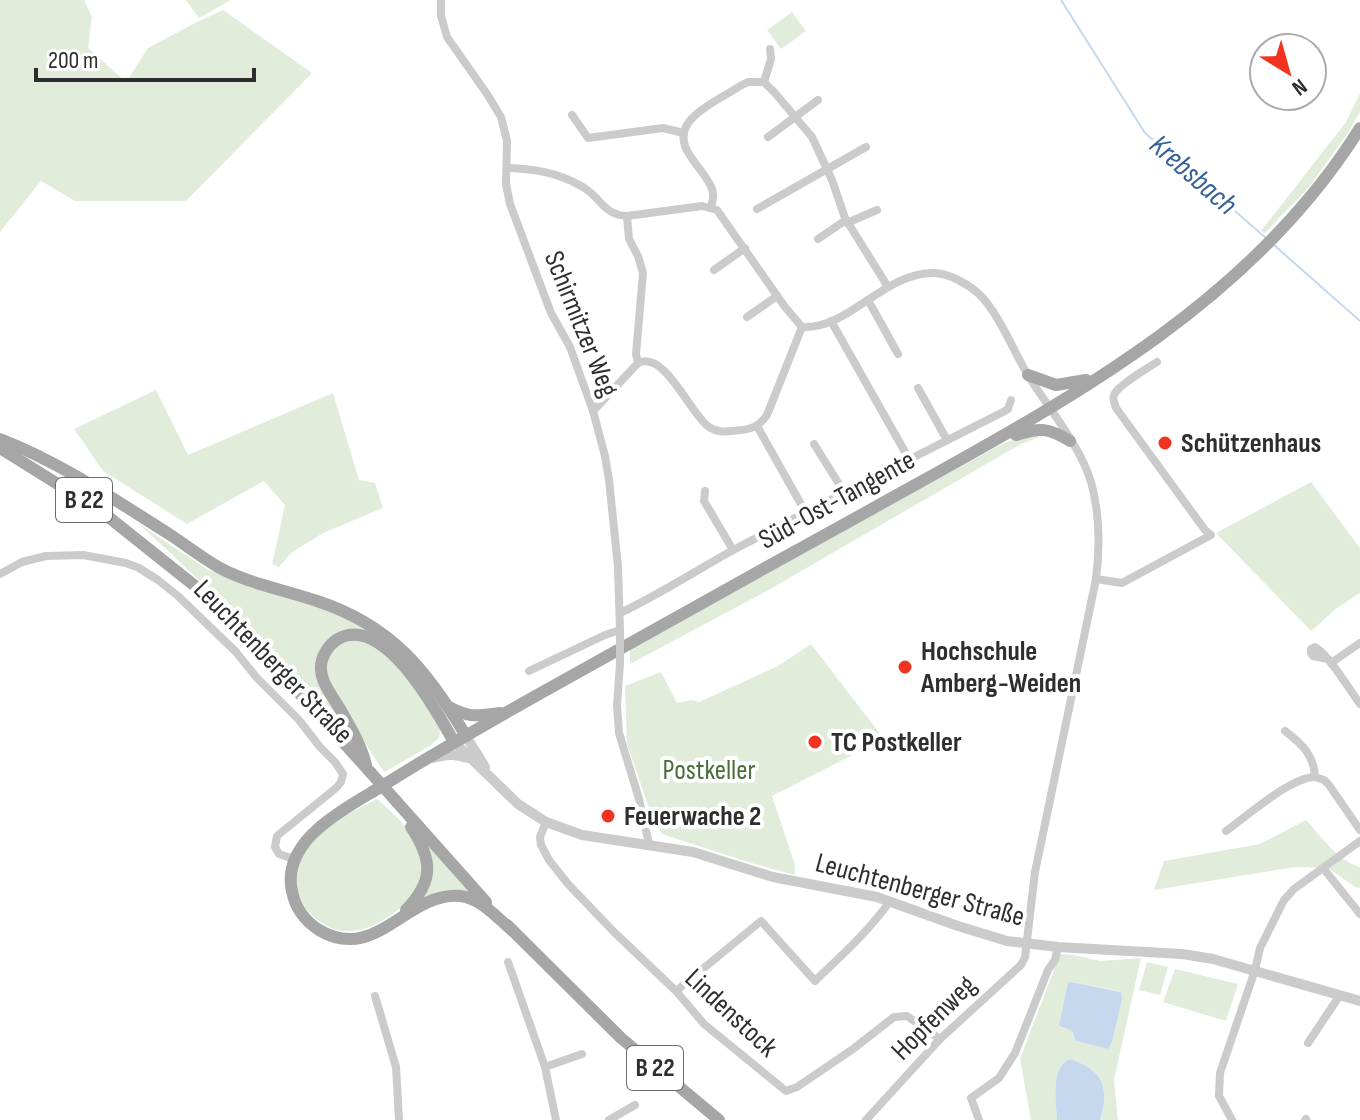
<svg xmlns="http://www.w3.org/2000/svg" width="1360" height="1120" font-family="'Sofia Sans Condensed',sans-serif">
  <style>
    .green { fill: #e1edda; fill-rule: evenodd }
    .water { fill: #c5d8ee }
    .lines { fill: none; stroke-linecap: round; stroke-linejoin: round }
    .stream { stroke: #c5d8ee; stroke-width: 2 }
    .minor { stroke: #cbcbcb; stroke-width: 8 }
    .tertiary { stroke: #cbcbcb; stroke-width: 10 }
    .primary { stroke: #a6a6a6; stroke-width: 12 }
    .minor-bridge { stroke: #cbcbcb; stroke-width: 8 }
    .primary-bridge { stroke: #a6a6a6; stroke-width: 12 }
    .poi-dot { fill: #f33322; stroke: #fff; stroke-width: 3 }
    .labels { text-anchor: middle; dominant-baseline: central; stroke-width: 8; stroke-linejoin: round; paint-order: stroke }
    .shield { fill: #fff; stroke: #6d6d6d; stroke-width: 2 }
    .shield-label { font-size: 26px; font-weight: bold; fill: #2e2e2e }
    .street-label { font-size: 28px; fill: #2e2e2e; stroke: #fff }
    .poi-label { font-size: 28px; font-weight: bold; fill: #2e2e2e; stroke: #fff; text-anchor: start }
    .park-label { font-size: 28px; fill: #496d38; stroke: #fff }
    .water-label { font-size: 30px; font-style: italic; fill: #366297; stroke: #fff }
  </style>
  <rect width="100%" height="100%" fill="#fff"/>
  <g class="green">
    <path d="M0 0H84L92 17 88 48 126 82 148 48 195 23 223 10 312 73 186 201H75L41 181 0 232Z"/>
    <path d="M186 0H231L199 18Z"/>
    <path d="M792 12 806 31 781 49 767 30Z"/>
    <path d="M1360 93V112L1347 134 1309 187 1265 233 1261 231 1346 122Z"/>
    <path d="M156 390 188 455 333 393 359 480 375 483 383 508 323 533 291 553 279 567 272 564 285 505 264 481 187 524 103 471 74 429Z"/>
    <path d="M1039 430V437L1021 444 765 592 630 664V649L1002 444Z"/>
    <path d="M1311 482 1360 548V593L1337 608 1311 631 1216 533Z"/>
    <path d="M138 523 208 570 335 610 396 648 449 716 446 718 370 634 356 629 342 632 318 659 356 742 269 645Z"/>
    <path d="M345 640 368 641 400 666 441 725 439 738 430 746 384 772 363 740 326 675 329 651Z"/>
    <path d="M811 644 884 739 772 796 795 865V875L751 863 662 834 649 808 627 744 625 686 661 672 677 703 691 700 699 702 778 666Z"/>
    <path d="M377 799C399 819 433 846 419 880 414 894 412 899 399 909 385 920 368 931 349 931 333 932 317 922 307 910 302 904 299 895 297 887 289 840 342 817 377 799Z"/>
    <path d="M1306 820C1320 835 1339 862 1360 867V888L1355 887 1328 868 1295 867 1154 890 1164 861 1260 844Z"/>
    <path d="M426 841 479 899C454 886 441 891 417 903Z"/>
    <path d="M1060 954 1074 955 1100 961 1141 958 1114 1080 1118 1120H1100C1111 1090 1102 1067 1070 1059 1050 1068 1056 1102 1057 1120H1031L1020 1059ZM1071 982 1119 991 1122 995 1112 1042 1108 1048 1076 1041 1072 1031 1060 1027Z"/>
    <path d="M1147 962 1168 967 1160 995 1139 990Z"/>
    <path d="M1175 969 1238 984 1226 1021 1163 1002Z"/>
  </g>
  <g class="water">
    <path d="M1071 982 1121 992 1122 999 1112 1042 1108 1049 1076 1041 1072 1031 1059 1026 1068 983Z"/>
    <path d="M1070 1059C1102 1068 1111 1089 1100 1120H1057C1056 1102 1050 1067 1070 1059Z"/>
  </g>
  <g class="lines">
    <g class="stream">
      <path d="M1061 0 1145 133 1266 238"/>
      <path d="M1274 245 1360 321"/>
    </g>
    <g class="minor">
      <path d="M441 0V16L447 37 487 94 501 117 507 141 506 184 510 204 551 313 570 347 593 411 605 456 609 480 618 567 620 630 605 635 529 671"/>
      <path d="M764 82 771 59 770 49"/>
      <path d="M572 115 588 138 663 128 684 133"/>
      <path d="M768 137 818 100"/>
      <path d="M507 168C533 169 557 172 581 186 601 196 602 215 627 216L702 206 717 210 785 307 802 327C849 330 885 271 935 273 950 274 968 284 979 294 997 311 1013 349 1026 372 1047 407 1079 443 1091 482 1100 514 1100 547 1096 579L1035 872 1025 957 1021 965 940 1039 866 1120"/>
      <path d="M711 207C713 201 714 195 712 189 705 168 670 147 689 122 699 108 725 96 740 86L748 82H764L775 93 812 137 832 180 845 218 888 287"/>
      <path d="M757 209 866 147"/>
      <path d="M847 223 877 210"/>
      <path d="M818 239 846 220"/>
      <path d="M714 270 745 248"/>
      <path d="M868 300 898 354"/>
      <path d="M747 317 777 296"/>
      <path d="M831 321 909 459"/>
      <path d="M638 363C665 350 690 414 709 427 719 434 730 431 741 430 753 429 760 425 767 415L802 327"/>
      <path d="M918 388 947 440"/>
      <path d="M593 411 638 363 636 354 643 273 638 256 629 239 627 216"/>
      <path d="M757 426 806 513"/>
      <path d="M814 444 844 492"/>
      <path d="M705 491 704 501 733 550"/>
      <path d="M0 574 22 562 46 556 83 555 126 563 139 568 158 580 178 596 236 652 257 678 299 720 320 747 335 762 343 774 341 782 336 788 277 836 275 847 279 854 294 859"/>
      <path d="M1096 579 1122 583 1211 535 1205 530 1116 408C1115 404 1112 399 1114 395 1117 386 1148 368 1157 362"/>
      <path d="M620 613C661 594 698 569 737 548 825 502 914 457 1003 412L1008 409 1011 400"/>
      <path d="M1328 659 1313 656 1311 653V649L1315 647C1329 655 1349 689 1360 704"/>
      <path d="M620 663 617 705 619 733 639 799 649 844"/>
      <path d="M1331 663 1360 643"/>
      <path d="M1285 731C1302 744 1314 755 1315 777L1324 780 1329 785 1360 830"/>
      <path d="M546 822 540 837 541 845 549 860 568 884 614 932 676 991 704 1024 786 1091 797 1087 853 1049 894 1017 907 1016 940 1039"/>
      <path d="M1226 831C1247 816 1291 777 1315 777"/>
      <path d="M1323 868 1360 914"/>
      <path d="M508 962 545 1067 556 1120"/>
      <path d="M676 991 761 921 815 981C841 956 869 931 890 901"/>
      <path d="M375 996 396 1067 399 1120"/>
      <path d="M1308 1043 1340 995"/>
      <path d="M545 1067 582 1054"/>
      <path d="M609 1120 635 1105"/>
      <path d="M979 1120 971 1098 999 1078 1015 1053 1048 970 1055 960 1058 947"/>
      <path d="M1232 1120 1219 1096 1220 1073 1255 970 1260 948 1284 900 1294 889 1360 841"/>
      <path d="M1305 1120 1306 1119"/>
    </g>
    <g class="tertiary">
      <path d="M466 736 485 767"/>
      <path d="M454 742 518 804 546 822 582 835 693 852 773 877 877 897 958 926 1007 941 1058 947 1182 954 1213 959 1360 1001"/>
      <path d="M433 758C445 755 455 753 467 758"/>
    </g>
    <g class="primary">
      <path d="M1028 375 1056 385 1086 380"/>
      <path d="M1016 435C1040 427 1049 428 1070 441"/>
      <path d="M0 439C60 462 115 500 169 534 186 545 202 558 220 568 250 584 285 590 317 601 391 625 428 671 466 736"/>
      <path d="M0 448 101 511 205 594 257 646 371 773"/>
      <path d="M449 707C469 718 478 716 500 713"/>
      <path d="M366 765C361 744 350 727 340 709 333 697 322 684 321 670 320 658 328 645 338 639 384 613 437 712 454 742"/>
      <path d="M396 801 486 902"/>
      <path d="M406 910C434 881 433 860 411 827"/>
      <path d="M507 925 621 1038 719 1120"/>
      <path d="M513 931C497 918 481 898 460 896 406 892 376 964 319 930 305 921 295 907 292 891 286 866 301 843 319 828 337 812 359 800 379 788 429 756 481 727 532 698 645 635 757 572 870 510 1051 409 1247 310 1360 128"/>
    </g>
    <path class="minor-bridge" d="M620 663V630"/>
    <path class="primary-bridge" d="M371 773 396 801"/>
  </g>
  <g class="poi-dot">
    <circle cx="1165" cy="443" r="8"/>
    <circle cx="905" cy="667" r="8"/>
    <circle cx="815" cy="742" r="8"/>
    <circle cx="608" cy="816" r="8"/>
  </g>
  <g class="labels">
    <g class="shield">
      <rect x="56" y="478" width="56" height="44" rx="6"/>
      <rect x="627" y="1046" width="56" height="44" rx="6"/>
    </g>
    <g class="shield-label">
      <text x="84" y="500">B 22</text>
      <text x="655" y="1068">B 22</text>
    </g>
    <g class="street-label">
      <text transform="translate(581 324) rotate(68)">Schirmitzer Weg</text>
      <text transform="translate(837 500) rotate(-29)">Süd-Ost-Tangente</text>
      <text transform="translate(273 662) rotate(46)">Leuchtenberger Straße</text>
      <text transform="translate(920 890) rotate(15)">Leuchtenberger Straße</text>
      <text transform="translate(731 1013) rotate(43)">Lindenstock</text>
      <text transform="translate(934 1018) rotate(-45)">Hopfenweg</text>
    </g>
    <g class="poi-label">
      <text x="1181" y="443">Schützenhaus</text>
      <text x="921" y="651">Hochschule<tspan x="921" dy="32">Amberg-Weiden</tspan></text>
      <text x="831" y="742">TC Postkeller</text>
      <text x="624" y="816">Feuerwache 2</text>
    </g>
    <g class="park-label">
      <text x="709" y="770">Postkeller</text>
    </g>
    <g class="water-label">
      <text transform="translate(1193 175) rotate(41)">Krebsbach</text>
    </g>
  </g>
  <g transform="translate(1288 72) rotate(143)"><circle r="38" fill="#ffffff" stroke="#ababab" stroke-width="2"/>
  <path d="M0-6L14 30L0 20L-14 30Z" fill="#f33322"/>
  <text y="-12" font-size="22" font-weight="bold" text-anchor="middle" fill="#2e2e2e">N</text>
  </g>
  <path d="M36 68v12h218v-12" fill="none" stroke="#2e2e2e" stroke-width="4"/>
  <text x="48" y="68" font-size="24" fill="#2e2e2e" stroke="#ffffff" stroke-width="6" paint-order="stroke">200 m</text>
</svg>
